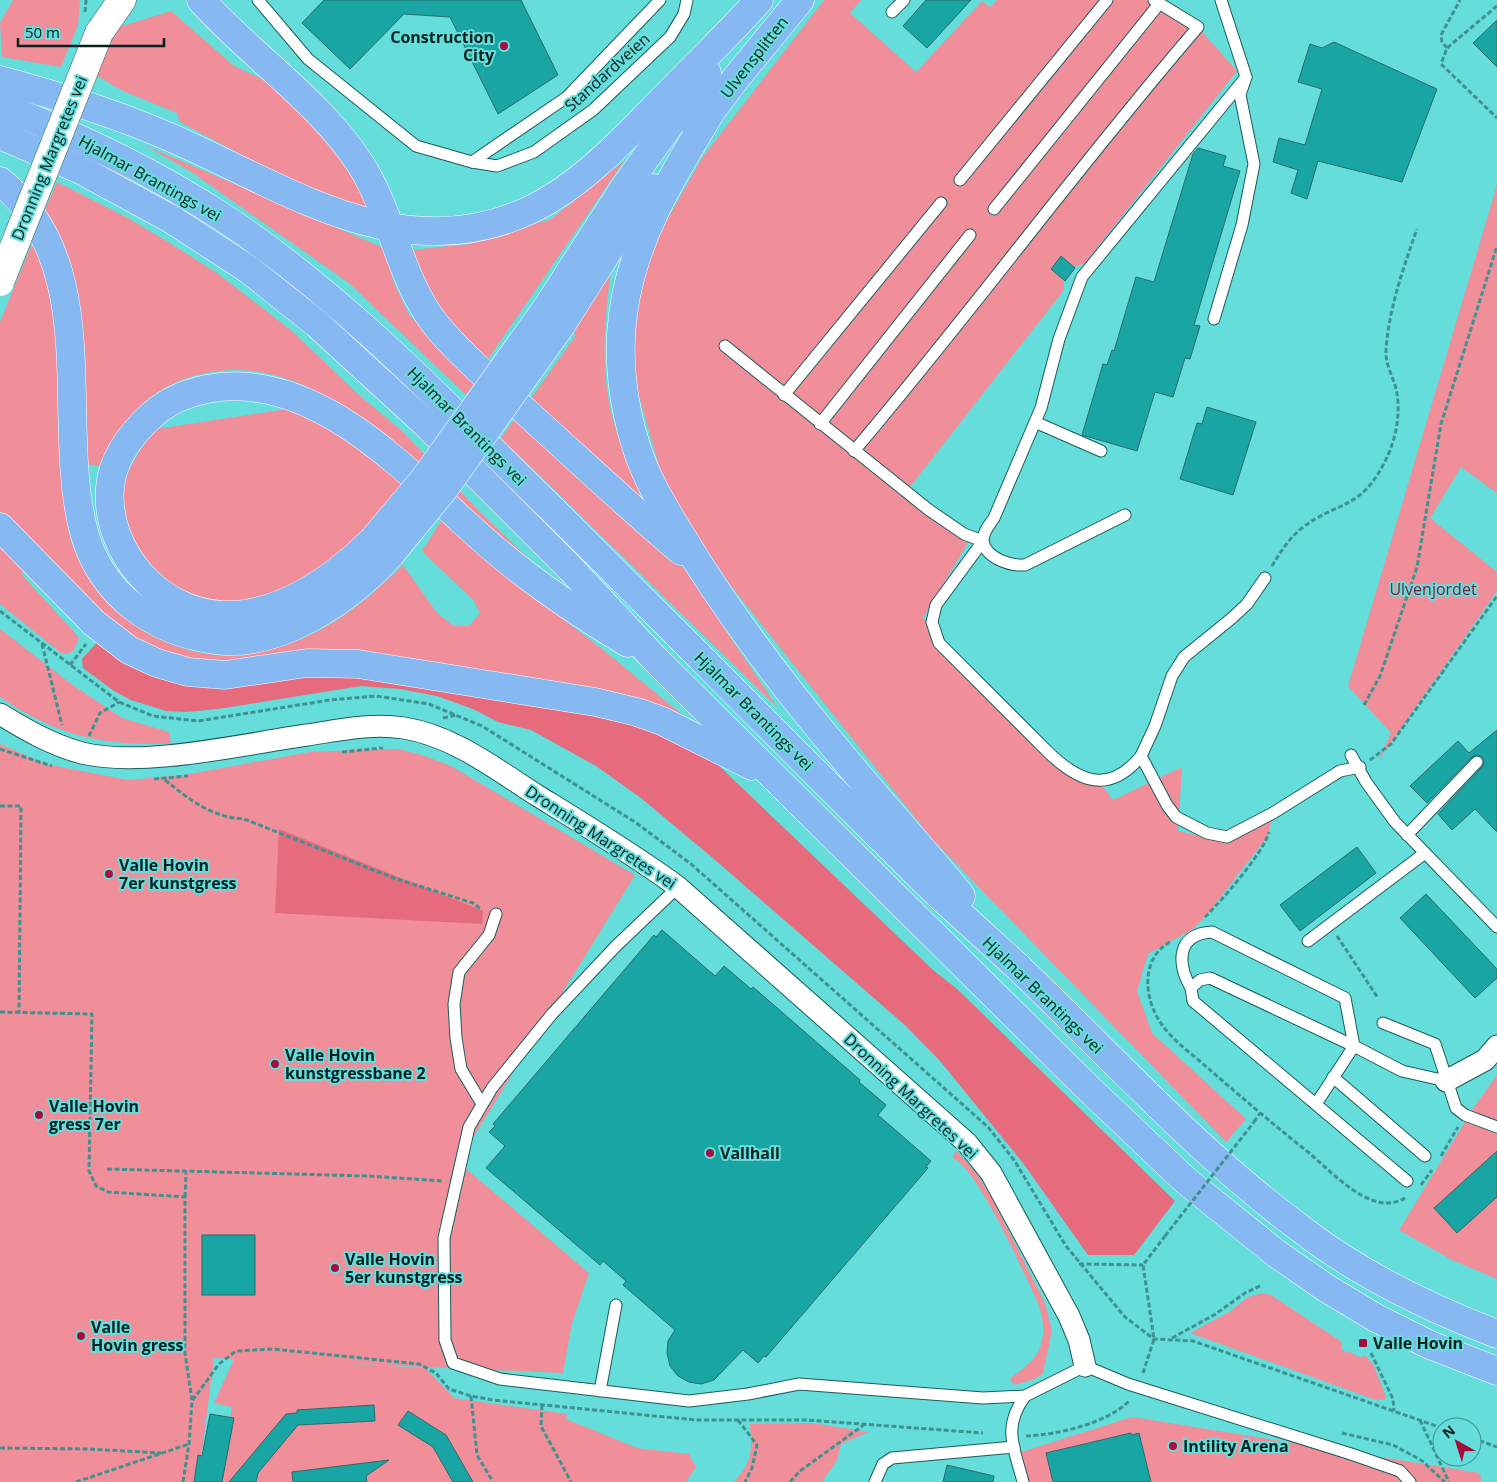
<svg xmlns="http://www.w3.org/2000/svg" width="1497" height="1482" font-family="'Open Sans',sans-serif">
  <style>
    .green { fill: #f08e99 }
    .forest { fill: #e56b7d }
    .building { fill: #19a5a3; stroke: #2b6b6a }
    .lines { fill: none; stroke-linecap: round; stroke-linejoin: round }
    .service-casing { stroke: #1a5c5b; stroke-width: 13 }
    .minor-casing { stroke: #1a5c5b; stroke-width: 23 }
    .tertiary-casing { stroke: #1a5c5b; stroke-width: 29 }
    .trunk-casing { stroke: #fff; stroke-width: 29 }
    .path { stroke: #3f9290; stroke-width: 3; stroke-dasharray: 5 2.5; stroke-linecap: butt }
    .service { stroke: #fff; stroke-width: 11 }
    .minor { stroke: #fff; stroke-width: 21 }
    .tertiary { stroke: #fff; stroke-width: 28 }
    .trunk { stroke: #86b8f2; stroke-width: 28 }
    .tertiary-bridge-casing { stroke: #1a5c5b; stroke-width: 29; stroke-linecap: butt }
    .trunk-bridge-casing { stroke: #fff; stroke-width: 29; stroke-linecap: butt }
    .path-bridge { stroke: #3f9290; stroke-width: 3; stroke-dasharray: 5 2.5; stroke-linecap: butt }
    .tertiary-bridge { stroke: #fff; stroke-width: 28 }
    .trunk-bridge { stroke: #86b8f2; stroke-width: 28 }
    .poi-dot { fill: #a60c3c; stroke: #65ddda; stroke-width: 2 }
    .labels { text-anchor: middle; dominant-baseline: central; stroke-width: 4; stroke-linejoin: round; paint-order: stroke }
    .poi-label { font-size: 16px; font-weight: bold; fill: #062120; stroke: #65ddda; text-anchor: start }
    .street-label { font-size: 16px; fill: #062120; stroke: #65ddda }
    .park-label { font-size: 16px; fill: #891934; stroke: #65ddda }
  </style>
  <rect width="100%" height="100%" fill="#65ddda"/>
  <g class="green">
    <path d="M13 0H80L78 25 61 67 2 57 0 23Z"/>
    <path d="M824 0H861L850 13 916 72 982 1 990 7 997 0H1154L1198 27 1237 71 1085 263 1075 267 1061 256 1051 269 1064 281V290L906 492 969 541 923 618 1060 768 1102 785 1113 800 1182 767 1178 831 1229 843 1273 813 1268 836 1205 917 1193 929 1148 954 1137 991 1152 1033 1246 1119 1226 1142 933 840 731 586 665 487 629 361 646 257 702 158Z"/>
    <path d="M171 11 234 66 281 88 324 131 374 210 308 190 180 122 177 113 123 91 97 76 116 28Z"/>
    <path d="M144 145 386 249 393 281 409 315 475 382 466 395 349 283 190 171Z"/>
    <path d="M624 161 488 359 442 312 420 280 411 250 469 244 551 219Z"/>
    <path d="M57 182 128 218 168 242 217 273 292 331 359 395 401 430 481 513 542 571 549 583C514 551 478 519 442 487 373 426 289 344 187 378 143 393 119 425 99 466L87 464 43 214Z"/>
    <path d="M1497 185V493L1461 467 1430 518 1497 572V591L1378 761 1391 733 1348 686Z"/>
    <path d="M33 241C43 267 52 292 56 321 59 336 58 353 59 370 60 402 61 435 63 467 64 494 64 521 73 546 80 565 91 581 104 597 126 623 154 639 185 649 245 668 311 642 358 605 374 593 388 579 403 565L437 613 454 626H469L480 613 474 601 422 551 443 518 529 593 602 649 690 721 216 666 132 642 0 511V322Z"/>
    <path d="M613 257C605 311 599 367 613 420 621 448 634 476 643 503L529 401 576 335 568 327Z"/>
    <path d="M287 409C331 427 367 454 403 484 387 503 367 533 349 548 325 568 299 584 270 594 263 597 254 602 245 603 190 612 120 559 122 500 124 473 139 449 156 429Z"/>
    <path d="M515 418 679 561 778 708 501 438Z"/>
    <path d="M0 538 28 567 21 574 75 633 79 638 74 650 68 654 61 653 0 604Z"/>
    <path d="M0 629 74 686 122 718 169 732 171 744C100 745 59 737 0 697Z"/>
    <path d="M0 744 46 764 128 780 184 775 310 752 356 750 399 749 425 756 451 766 635 875 458 1162 589 1273 572 1323 563 1373 332 1363 425 1368 454 1398 567 1414 566 1419 637 1448 689 1454 696 1467 686 1482H220L232 1407 214 1403 234 1359 214 1358 198 1482H0Z"/>
    <path d="M1497 1075V1279L1452 1260 1399 1230 1474 1107Z"/>
    <path d="M956 1150 976 1173 991 1196 1045 1303 1052 1331 1043 1373 1035 1379 1014 1385 1010 1379C1014 1374 1020 1372 1025 1367 1047 1350 1046 1326 1038 1303 1024 1273 978 1169 953 1158Z"/>
    <path d="M1263 1293 1271 1295 1342 1342 1341 1348 1346 1353 1348 1351 1361 1358 1364 1355 1366 1356 1374 1366 1386 1397 1384 1400 1373 1399 1190 1333 1229 1312 1248 1297Z"/>
    <path d="M1132 1417 1480 1473 1481 1482H1017L1012 1455Z"/>
    <path d="M812 1423 869 1432 841 1444 837 1460 822 1482H734C753 1460 752 1452 750 1424Z"/>
  </g>
  <g class="forest">
    <path d="M99 640 128 660 336 672 646 724 716 763 933 970 957 989 1175 1201 1134 1255H1088L1023 1163 940 1061 906 1026 714 859 641 798 596 766 531 730 498 722 473 709 437 696 400 689 361 686 218 709 186 712 166 711 131 700 114 691 83 668 82 659Z"/>
    <path d="M279 829 483 911 482 924 275 913Z"/>
  </g>
  <g class="building">
    <path d="M324 0H521L558 75 498 114 450 17 404 14 350 69 302 23Z"/>
    <path d="M926 0H971L927 48 903 26Z"/>
    <path d="M1497 20V67L1473 43Z"/>
    <path d="M1334 42 1437 89 1402 182 1318 161 1307 199 1291 193 1298 170 1273 162 1279 138 1305 145 1322 89 1298 82 1310 44 1322 48Z"/>
    <path d="M1198 148 1226 156 1223 166 1240 171 1194 325 1200 326 1190 359 1185 358 1173 397 1155 392 1137 451 1082 435 1103 364 1107 365 1112 350 1114 351 1136 277 1154 282 1193 154Z"/>
    <path d="M1061 256 1075 268 1065 281 1051 269Z"/>
    <path d="M1207 407 1256 422 1233 495 1180 479 1197 423 1202 424Z"/>
    <path d="M1497 730V832L1475 809 1452 830 1438 814 1482 767 1484 763 1482 757 1478 755 1472 757 1427 803 1410 786 1458 741 1469 753Z"/>
    <path d="M1357 847 1376 873 1300 931 1280 905Z"/>
    <path d="M1426 894 1497 969V978L1475 998 1400 918Z"/>
    <path d="M662 930 715 976 724 966 751 989 753 987 860 1080 859 1082 886 1105 878 1115 931 1161 926 1167 928 1168 766 1357 764 1356 758 1363 743 1350 714 1380 701 1384 689 1382 678 1376 670 1366 667 1353 668 1341 675 1330 623 1285 626 1281 603 1261 600 1265 486 1168 505 1146 489 1132 495 1126 493 1124 654 935 656 937Z"/>
    <path d="M1497 1151V1197L1457 1233 1434 1208Z"/>
    <rect x="202" y="1235" width="53" height="60"/>
    <path d="M374 1405 375 1421 298 1425 258 1473 256 1482H229L286 1414 297 1413V1410Z"/>
    <path d="M408 1411 446 1435 473 1482H453L433 1447 398 1425Z"/>
    <path d="M210 1414 234 1418 222 1482H194L198 1455 202 1456Z"/>
    <path d="M1131 1433 1132 1435 1139 1433 1151 1482H1053L1046 1453Z"/>
    <path d="M389 1460 366 1476 367 1482H293L292 1472Z"/>
    <path d="M947 1465 994 1476 993 1482H943Z"/>
  </g>
  <g class="lines">
    <g class="service-casing">
      <g id="service">
        <path d="M258 0 308 59 416 146 472 162 497 166 534 152 593 110 670 37 684 14 687 0"/>
        <path d="M892 12 904 0"/>
        <path d="M472 162 567 97 660 0"/>
        <path d="M960 180 1107 0"/>
        <path d="M994 209 1159 4"/>
        <path d="M1214 319 1242 225 1254 164 1240 95 1246 77 1221 0"/>
        <path d="M725 346 929 510 964 534 983 541 936 605 932 622 939 643 1048 752C1079 782 1109 795 1141 756"/>
        <path d="M784 395 941 203"/>
        <path d="M1035 422 1101 451"/>
        <path d="M820 424 970 235"/>
        <path d="M854 451C972 312 1079 165 1198 27L1154 0"/>
        <path d="M1125 515 1025 565C1011 566 987 559 983 542 982 533 990 524 994 518L1041 408 1059 339 1082 277 1246 77"/>
        <path d="M1265 578 1247 604 1232 618 1184 657 1172 676 1155 726 1141 756 1167 805 1176 817 1207 833 1227 837 1273 813 1340 771 1360 767"/>
        <path d="M1351 755 1366 782 1395 822 1497 927"/>
        <path d="M1407 835 1477 762"/>
        <path d="M678 887 616 946 552 1014 492 1088 469 1127 444 1238 445 1340 453 1363 500 1379 689 1401 748 1394 799 1384 983 1398 1025 1396 1085 1366 1128 1384 1351 1454 1400 1471 1410 1482"/>
        <path d="M1308 941 1425 853"/>
        <path d="M1191 988C1177 964 1176 934 1212 932L1345 998 1354 1046 1316 1104"/>
        <path d="M1383 1023 1435 1044 1456 1108 1465 1115 1497 1127"/>
        <path d="M1333 1077 1425 1156"/>
        <path d="M482 1104 461 1069 456 1038 454 1004 459 972 489 935 496 914"/>
        <path d="M1407 1181 1193 1001 1191 988 1200 980 1210 978 1354 1046 1402 1071 1446 1081"/>
        <path d="M600 1391 616 1305"/>
        <path d="M875 1482 883 1464 892 1458 1014 1447"/>
        <path d="M1023 1482C1014 1447 1002 1428 1025 1396"/>
      </g>
    </g>
    <g class="minor-casing">
      <g id="minor">
        <path d="M0 714C26 730 52 745 82 753 143 768 243 744 307 735 340 730 371 723 404 728 454 736 497 770 538 796 585 825 633 854 678 887L967 1143 991 1173 1069 1316 1079 1340 1085 1366"/>
        <path d="M1446 1081 1485 1060 1497 1046"/>
      </g>
    </g>
    <g class="tertiary-casing">
      <path id="tertiary" d="M99 33 122 0"/>
    </g>
    <g class="trunk-casing">
      <g id="trunk">
        <path d="M201 0C252 57 319 100 361 165 393 216 399 278 436 325 462 357 496 384 526 412 577 458 628 506 681 551"/>
        <path d="M0 80C60 96 117 114 174 139 290 190 405 272 534 208 586 182 627 135 667 95 698 63 730 33 759 0"/>
        <path d="M0 106C79 136 156 173 227 220 352 304 454 414 561 518 688 644 812 771 940 896 966 920 992 943 1018 967 1111 1056 1197 1152 1301 1229 1359 1274 1429 1308 1497 1334"/>
        <path d="M709 115C671 178 632 241 623 315 617 358 623 405 636 446 648 485 672 520 693 555 733 619 780 681 828 739 871 792 918 843 961 896"/>
        <path d="M697 130 736 78 800 0"/>
        <path d="M0 135 81 170 171 219 248 269 317 324 425 423 571 569 654 658 1086 1086 1185 1180 1277 1254 1326 1288 1376 1318 1430 1345 1497 1371"/>
        <path d="M0 181C105 267 54 419 84 532 101 595 154 632 216 640 279 649 350 599 390 555"/>
        <path d="M546 309 624 188 707 73"/>
        <path d="M562 324 619 234 653 188"/>
        <path d="M0 527 94 623 129 650 157 663 188 672 225 675 307 663 358 664 595 702 637 712 662 721 752 766"/>
        <path d="M373 540C334 579 280 617 222 615 158 612 105 551 110 488 112 459 132 433 153 414 168 401 187 393 207 389 321 367 417 484 494 549 536 585 581 615 628 643"/>
      </g>
    </g>
    <g class="path">
      <path d="M1497 6 1447 48 1441 64 1497 118"/>
      <path d="M85 12 86 0"/>
      <path d="M1447 48 1442 42 1441 35 1460 0"/>
      <path d="M1272 566C1280 553 1289 538 1302 528 1335 502 1359 510 1382 467 1394 446 1401 419 1397 394 1395 379 1385 366 1386 350 1389 308 1403 269 1417 229"/>
      <path d="M0 611 119 702 153 716 198 721 330 700 376 696 429 704 482 726 635 822 691 864 988 1127 1014 1160 1066 1246 1125 1317 1154 1339 1193 1341 1442 1428"/>
      <path d="M42 644 62 725"/>
      <path d="M70 665 86 644"/>
      <path d="M1364 705 1380 676 1417 567 1441 424 1497 246"/>
      <path d="M443 718 457 715"/>
      <path d="M89 736 100 713 119 702"/>
      <path d="M0 749 52 766"/>
      <path d="M342 752 383 748"/>
      <path d="M1370 760 1391 744 1497 596"/>
      <path d="M1489 768 1497 769"/>
      <path d="M154 779 188 776"/>
      <path d="M165 780C190 800 211 817 244 819L394 878 473 903 482 910"/>
      <path d="M0 806H21L19 1013"/>
      <path d="M1205 917C1222 900 1263 854 1269 832"/>
      <path d="M1337 936 1378 998"/>
      <path d="M1170 942C1144 956 1143 990 1156 1015 1167 1037 1191 1053 1209 1069 1241 1097 1274 1125 1308 1152 1326 1167 1351 1194 1375 1201 1387 1205 1397 1203 1407 1197"/>
      <path d="M0 1012 92 1014 89 1171 96 1186 108 1192 185 1197V1353L192 1400"/>
      <path d="M1254 1122 1260 1113"/>
      <path d="M1441 1156 1458 1127"/>
      <path d="M107 1169 368 1176 443 1181"/>
      <path d="M1421 1185 1432 1170"/>
      <path d="M185 1197 186 1173"/>
      <path d="M1079 1264 1143 1265"/>
      <path d="M1172 1338 1214 1315 1245 1293 1262 1285"/>
      <path d="M1371 1353 1393 1399 1394 1411"/>
      <path d="M1143 1373 1154 1339 1143 1265 1165 1236"/>
      <path d="M471 1396 477 1455 493 1482"/>
      <path d="M542 1405 541 1426 571 1482"/>
      <path d="M738 1420 757 1445 752 1468 745 1482"/>
      <path d="M1420 1420 1449 1482"/>
      <path d="M1342 1433 1393 1445 1421 1460 1445 1482"/>
      <path d="M1026 1436C1057 1435 1108 1423 1129 1401"/>
      <path d="M1472 1438 1497 1447"/>
      <path d="M0 1448 88 1449 161 1453"/>
      <path d="M76 1482 189 1444"/>
      <path d="M183 1482 189 1444 192 1401 219 1364 236 1351 273 1349 419 1364 436 1373 449 1389 471 1396 493 1400 696 1420H807L983 1433"/>
      <path d="M790 1482 800 1471 865 1424"/>
    </g>
    <use href="#service" class="service"/>
    <use href="#minor" class="minor"/>
    <use href="#tertiary" class="tertiary"/>
    <use href="#trunk" class="trunk"/>
    <g class="tertiary-bridge-casing">
      <path id="tertiary-bridge" d="M0 282 99 33"/>
    </g>
    <g class="trunk-bridge-casing">
      <g id="trunk-bridge">
        <path d="M373 540 425 478 546 309"/>
        <path d="M390 555 444 489 562 324"/>
      </g>
    </g>
    <path class="path-bridge" d="M1165 1236 1254 1122"/>
    <use href="#tertiary-bridge" class="tertiary-bridge"/>
    <use href="#trunk-bridge" class="trunk-bridge"/>
  </g>
  <g class="poi-dot">
    <circle cx="504" cy="46" r="5"/>
    <circle cx="109" cy="874" r="5"/>
    <circle cx="275" cy="1064" r="5"/>
    <circle cx="39" cy="1115" r="5"/>
    <circle cx="710" cy="1153" r="5"/>
    <circle cx="335" cy="1268" r="5"/>
    <circle cx="81" cy="1336" r="5"/>
    <rect x="1358" y="1338" width="10" height="10" rx="2.5"/>
    <circle cx="1173" cy="1446" r="5"/>
  </g>
  <g class="labels">
    <g class="poi-label">
      <text x="494" y="37" text-anchor="end">Construction<tspan x="494" dy="18">City</tspan></text>
      <text x="119" y="865">Valle Hovin<tspan x="119" dy="18">7er kunstgress</tspan></text>
      <text x="285" y="1055">Valle Hovin<tspan x="285" dy="18">kunstgressbane 2</tspan></text>
      <text x="49" y="1106">Valle Hovin<tspan x="49" dy="18">gress 7er</tspan></text>
      <text x="720" y="1153">Vallhall</text>
      <text x="345" y="1259">Valle Hovin<tspan x="345" dy="18">5er kunstgress</tspan></text>
      <text x="91" y="1327">Valle<tspan x="91" dy="18">Hovin gress</tspan></text>
      <text x="1373" y="1343">Valle Hovin</text>
      <text x="1183" y="1446">Intility Arena</text>
    </g>
    <g class="street-label">
      <text transform="translate(754 57) rotate(-52)">Ulvensplitten</text>
      <text transform="translate(607 72) rotate(-42)">Standardveien</text>
      <text transform="translate(49 158) rotate(-68)">Dronning Margretes vei</text>
      <text transform="translate(150 178) rotate(29)">Hjalmar Brantings vei</text>
      <text transform="translate(467 426) rotate(45)">Hjalmar Brantings vei</text>
      <text transform="translate(754 711) rotate(45)">Hjalmar Brantings vei</text>
      <text transform="translate(601 837) rotate(33)">Dronning Margretes vei</text>
      <text transform="translate(1043 995) rotate(44)">Hjalmar Brantings vei</text>
      <text transform="translate(911 1096) rotate(43)">Dronning Margretes vei</text>
    </g>
    <g class="park-label">
      <text x="1433" y="589">Ulvenjordet</text>
    </g>
  </g>
  <g transform="translate(1457 1442) rotate(321)"><circle r="24" fill="#65ddda" stroke="#3f9290"/>
  <path d="M0-4L9 19L0 12L-9 19Z" fill="#a60c3c"/>
  <text y="-8" font-size="14" font-weight="bold" text-anchor="middle" fill="#062120">N</text>
  </g>
  <path d="M18 38v8h146v-8" fill="none" stroke="#062120" stroke-width="2.5"/>
  <text x="25" y="38" font-size="15" fill="#062120" stroke="#65ddda" stroke-width="4" paint-order="stroke">50 m</text>
</svg>
